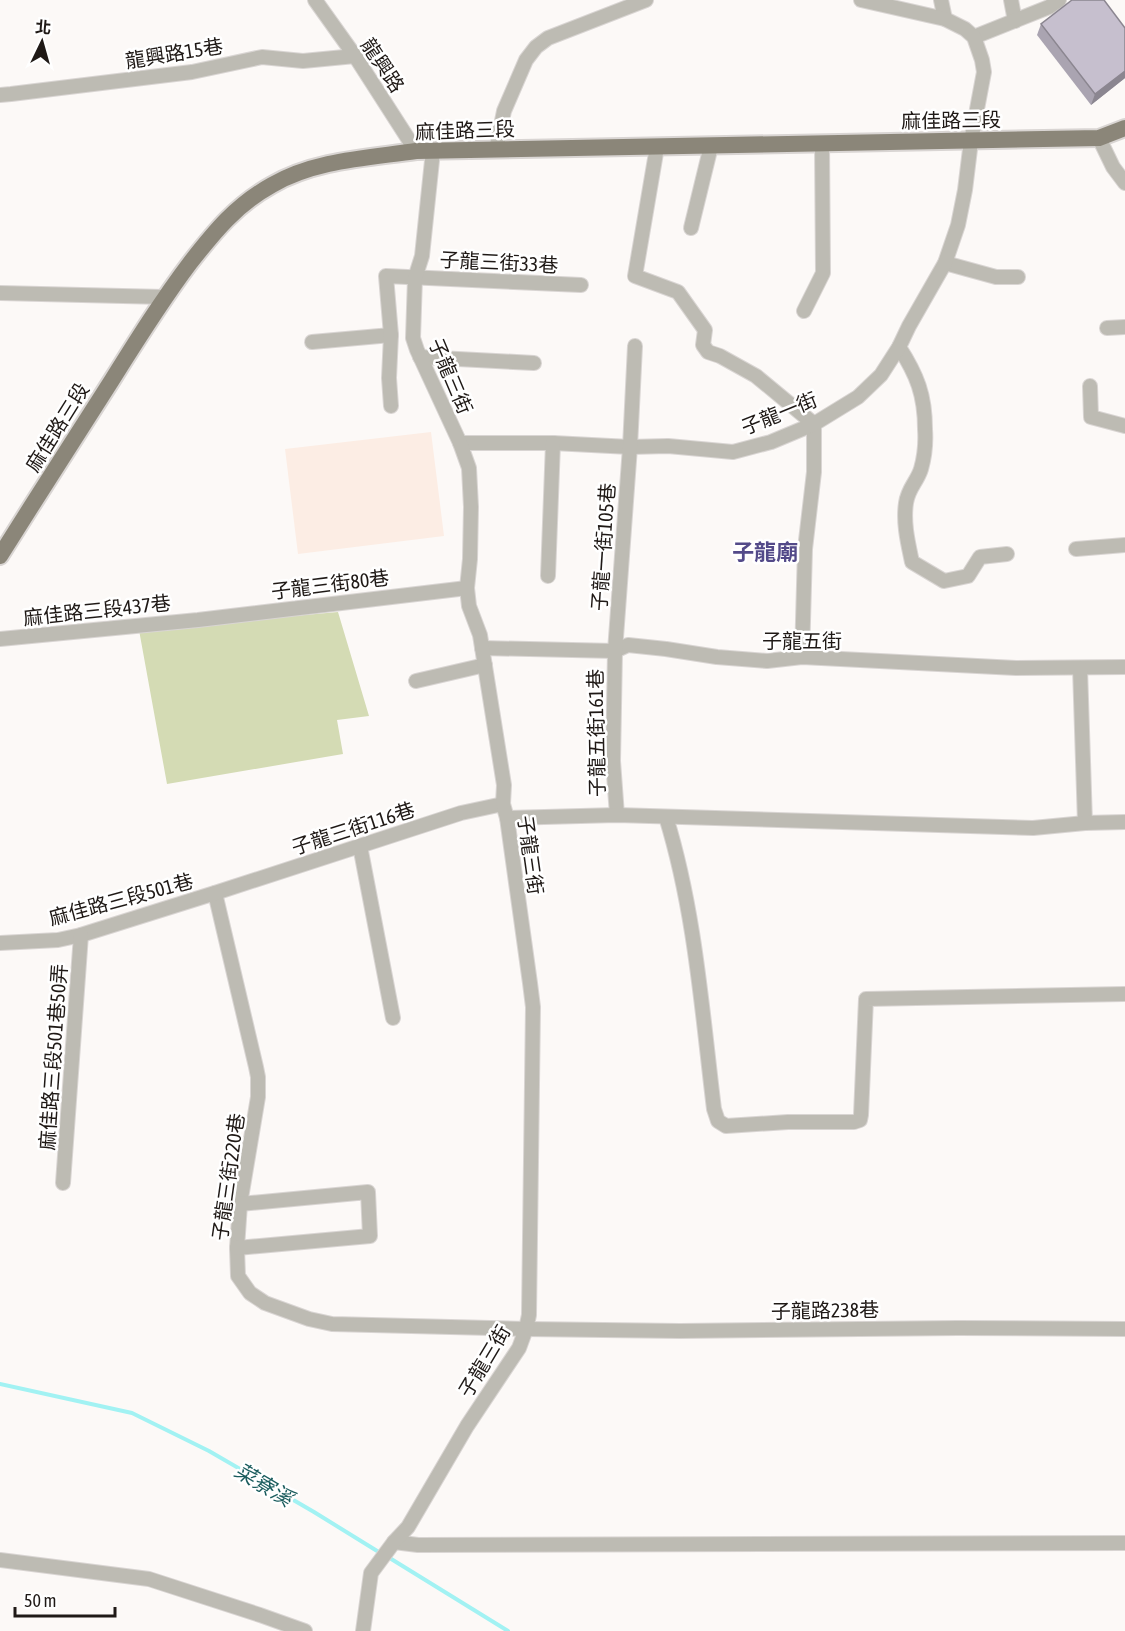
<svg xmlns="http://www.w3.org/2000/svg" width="1125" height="1631" font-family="'Asap Condensed','Noto Sans TC',sans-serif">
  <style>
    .built { fill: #fcede4 }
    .green { fill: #d4dbb4 }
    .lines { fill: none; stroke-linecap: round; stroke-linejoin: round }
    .stream { stroke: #a2f2f3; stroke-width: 4 }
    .minor-casing { stroke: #d9d5d3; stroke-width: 16 }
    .major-casing { stroke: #d9d5d3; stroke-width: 20 }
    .minor { stroke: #bdbbb3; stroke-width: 14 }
    .major { stroke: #8b8679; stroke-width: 16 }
    .wall { fill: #aaa4b1 }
    .shaded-wall { fill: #8b8690 }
    .building { fill: #c6bfce; stroke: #8b8690; stroke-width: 1.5 }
    .labels { text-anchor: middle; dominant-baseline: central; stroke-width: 5; stroke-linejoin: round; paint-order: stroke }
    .street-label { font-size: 20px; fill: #1f1916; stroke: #fff }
    .water-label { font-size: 21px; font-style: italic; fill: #1a5c5d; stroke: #fff }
    .quarter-label { font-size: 22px; font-weight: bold; fill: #534a89; stroke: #fff }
  </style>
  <rect width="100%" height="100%" fill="#fcf9f7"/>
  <path class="built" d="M431 432 444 536 298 554 285 449Z"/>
  <path class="green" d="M338 612 369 716 337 720 343 754 167 784 139 630Z"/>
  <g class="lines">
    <g class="stream">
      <path d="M0 1384 132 1413 209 1451 314 1512 382 1554"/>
      <path d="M388 1557 508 1631"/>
    </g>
    <g class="minor-casing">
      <g id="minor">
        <path d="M315 0 355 56 416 151"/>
        <path d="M941 0 945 19"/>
        <path d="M1011 0 1015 21"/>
        <path d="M974 37 1049 7 1059 0"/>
        <path d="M0 95 11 94 192 72 262 57 303 61 355 56"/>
        <path d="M1099 138 1113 167 1125 183"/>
        <path d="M657 147 635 276 678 292 705 330 703 345 708 352 720 356 756 376 814 424V472L805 549 802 657"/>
        <path d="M496 150 504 111 526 60 536 47 548 38 646 0"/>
        <path d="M691 228 711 146"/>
        <path d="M945 263 996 277H1018"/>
        <path d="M0 293 164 297"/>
        <path d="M804 311 823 273 822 143"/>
        <path d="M1107 328 1125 327"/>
        <path d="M312 342 391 335"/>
        <path d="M899 347C917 375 925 395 925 429 926 443 925 455 921 469 917 482 908 488 906 503 903 523 908 543 912 562L944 581 968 576 980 557 1007 554"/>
        <path d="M420 357 534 363"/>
        <path d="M1090 386 1091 417 1125 426"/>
        <path d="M391 406 389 378 391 335 386 276 581 285"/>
        <path d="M460 443H553L630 447 668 446 733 452 771 442 814 424 858 397 881 375 899 347 909 326 945 263 958 225 965 190 971 141 984 72 982 60 974 37 965 29 945 19 861 0"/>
        <path d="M1076 549 1125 545"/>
        <path d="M548 576 553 443"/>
        <path d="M0 639 198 620 467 588"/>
        <path d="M482 648 615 651 628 645 666 649 717 657 767 661 802 657 1016 668 1125 667"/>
        <path d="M1080 668 1085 823"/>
        <path d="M416 681 485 665"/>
        <path d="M617 815 613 761 615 651 630 447 635 346"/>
        <path d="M666 817C695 911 702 1011 714 1109L718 1121 726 1126 788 1122H854L860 1120 861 1115 866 999 1125 994"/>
        <path d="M507 818 617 815 1033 828 1085 823 1125 822"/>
        <path d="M360 846 393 1018"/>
        <path d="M215 893 256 1067 258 1077V1097L240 1204 237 1248 238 1276 250 1293 265 1303 309 1319 332 1324 526 1329 680 1331 958 1328 1125 1329"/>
        <path d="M0 943 58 940 81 935 215 893 461 813 503 804"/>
        <path d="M63 1183 81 935"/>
        <path d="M237 1248 370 1236 368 1192 240 1204"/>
        <path d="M394 1542 418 1545 1125 1543"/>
        <path d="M0 1560 149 1579 260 1615 305 1631"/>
        <path d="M363 1631 371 1573 394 1542 408 1527 467 1426 519 1348 526 1329 529 1315 533 1007 530 983 507 818 503 804 504 785 480 635 469 606 467 588 470 559 471 507 469 468 460 443 417 350 413 338 415 278 422 256 433 151"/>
      </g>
    </g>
    <g class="major-casing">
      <path id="major" d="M0 556C37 497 75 438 112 380 137 340 162 300 190 263 215 231 236 205 272 185 315 160 368 158 416 151L1099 138 1125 128"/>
    </g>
    <use href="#minor" class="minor"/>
    <use href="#major" class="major"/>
  </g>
  <path class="wall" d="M1041 24 1125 28V78L1091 105 1037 35Z"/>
  <path class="shaded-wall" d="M1125 71V78L1091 105 1095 94Z"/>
  <path class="building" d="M1072 0H1104L1125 28V71L1095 94 1041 24Z"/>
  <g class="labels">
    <g class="street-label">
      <text transform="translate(174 53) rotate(-9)">龍興路15巷</text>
      <text transform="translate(383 65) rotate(56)">龍興路</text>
      <text transform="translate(951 120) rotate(-1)">麻佳路三段</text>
      <text transform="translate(465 130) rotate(-2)">麻佳路三段</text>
      <text transform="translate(499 262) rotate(3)">子龍三街33巷</text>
      <text transform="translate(451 376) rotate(67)">子龍三街</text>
      <text transform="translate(779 413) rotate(-22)">子龍一街</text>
      <text transform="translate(57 427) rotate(-58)">麻佳路三段</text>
      <text transform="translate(603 547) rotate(-86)">子龍一街105巷</text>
      <text transform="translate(330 584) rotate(-7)">子龍三街80巷</text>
      <text transform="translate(97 610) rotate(-6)">麻佳路三段437巷</text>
      <text x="802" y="640">子龍五街</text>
      <text transform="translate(596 733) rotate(-91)">子龍五街161巷</text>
      <text transform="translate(353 828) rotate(-18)">子龍三街116巷</text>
      <text transform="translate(531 855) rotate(82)">子龍三街</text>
      <text transform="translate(121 899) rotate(-15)">麻佳路三段501巷</text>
      <text transform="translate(53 1057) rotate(-86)">麻佳路三段501巷50弄</text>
      <text transform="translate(228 1177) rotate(-82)">子龍三街220巷</text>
      <text transform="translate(825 1310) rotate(-1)">子龍路238巷</text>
      <text transform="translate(484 1361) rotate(-59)">子龍三街</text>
    </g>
    <g class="water-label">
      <text transform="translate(264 1484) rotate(31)">菜寮溪</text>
    </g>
    <g class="quarter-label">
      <text x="765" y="552">子龍廟</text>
    </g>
  </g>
  <g transform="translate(42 42) rotate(5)" stroke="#ffffff" stroke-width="4.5" paint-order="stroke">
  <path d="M0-4.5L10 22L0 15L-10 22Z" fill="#1f1916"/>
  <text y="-9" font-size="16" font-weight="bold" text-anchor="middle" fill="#1f1916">北</text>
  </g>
  <path d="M15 1607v9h100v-9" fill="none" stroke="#1f1916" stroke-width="3"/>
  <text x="24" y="1607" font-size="18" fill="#1f1916" stroke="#ffffff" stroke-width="4.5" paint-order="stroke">50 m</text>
</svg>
